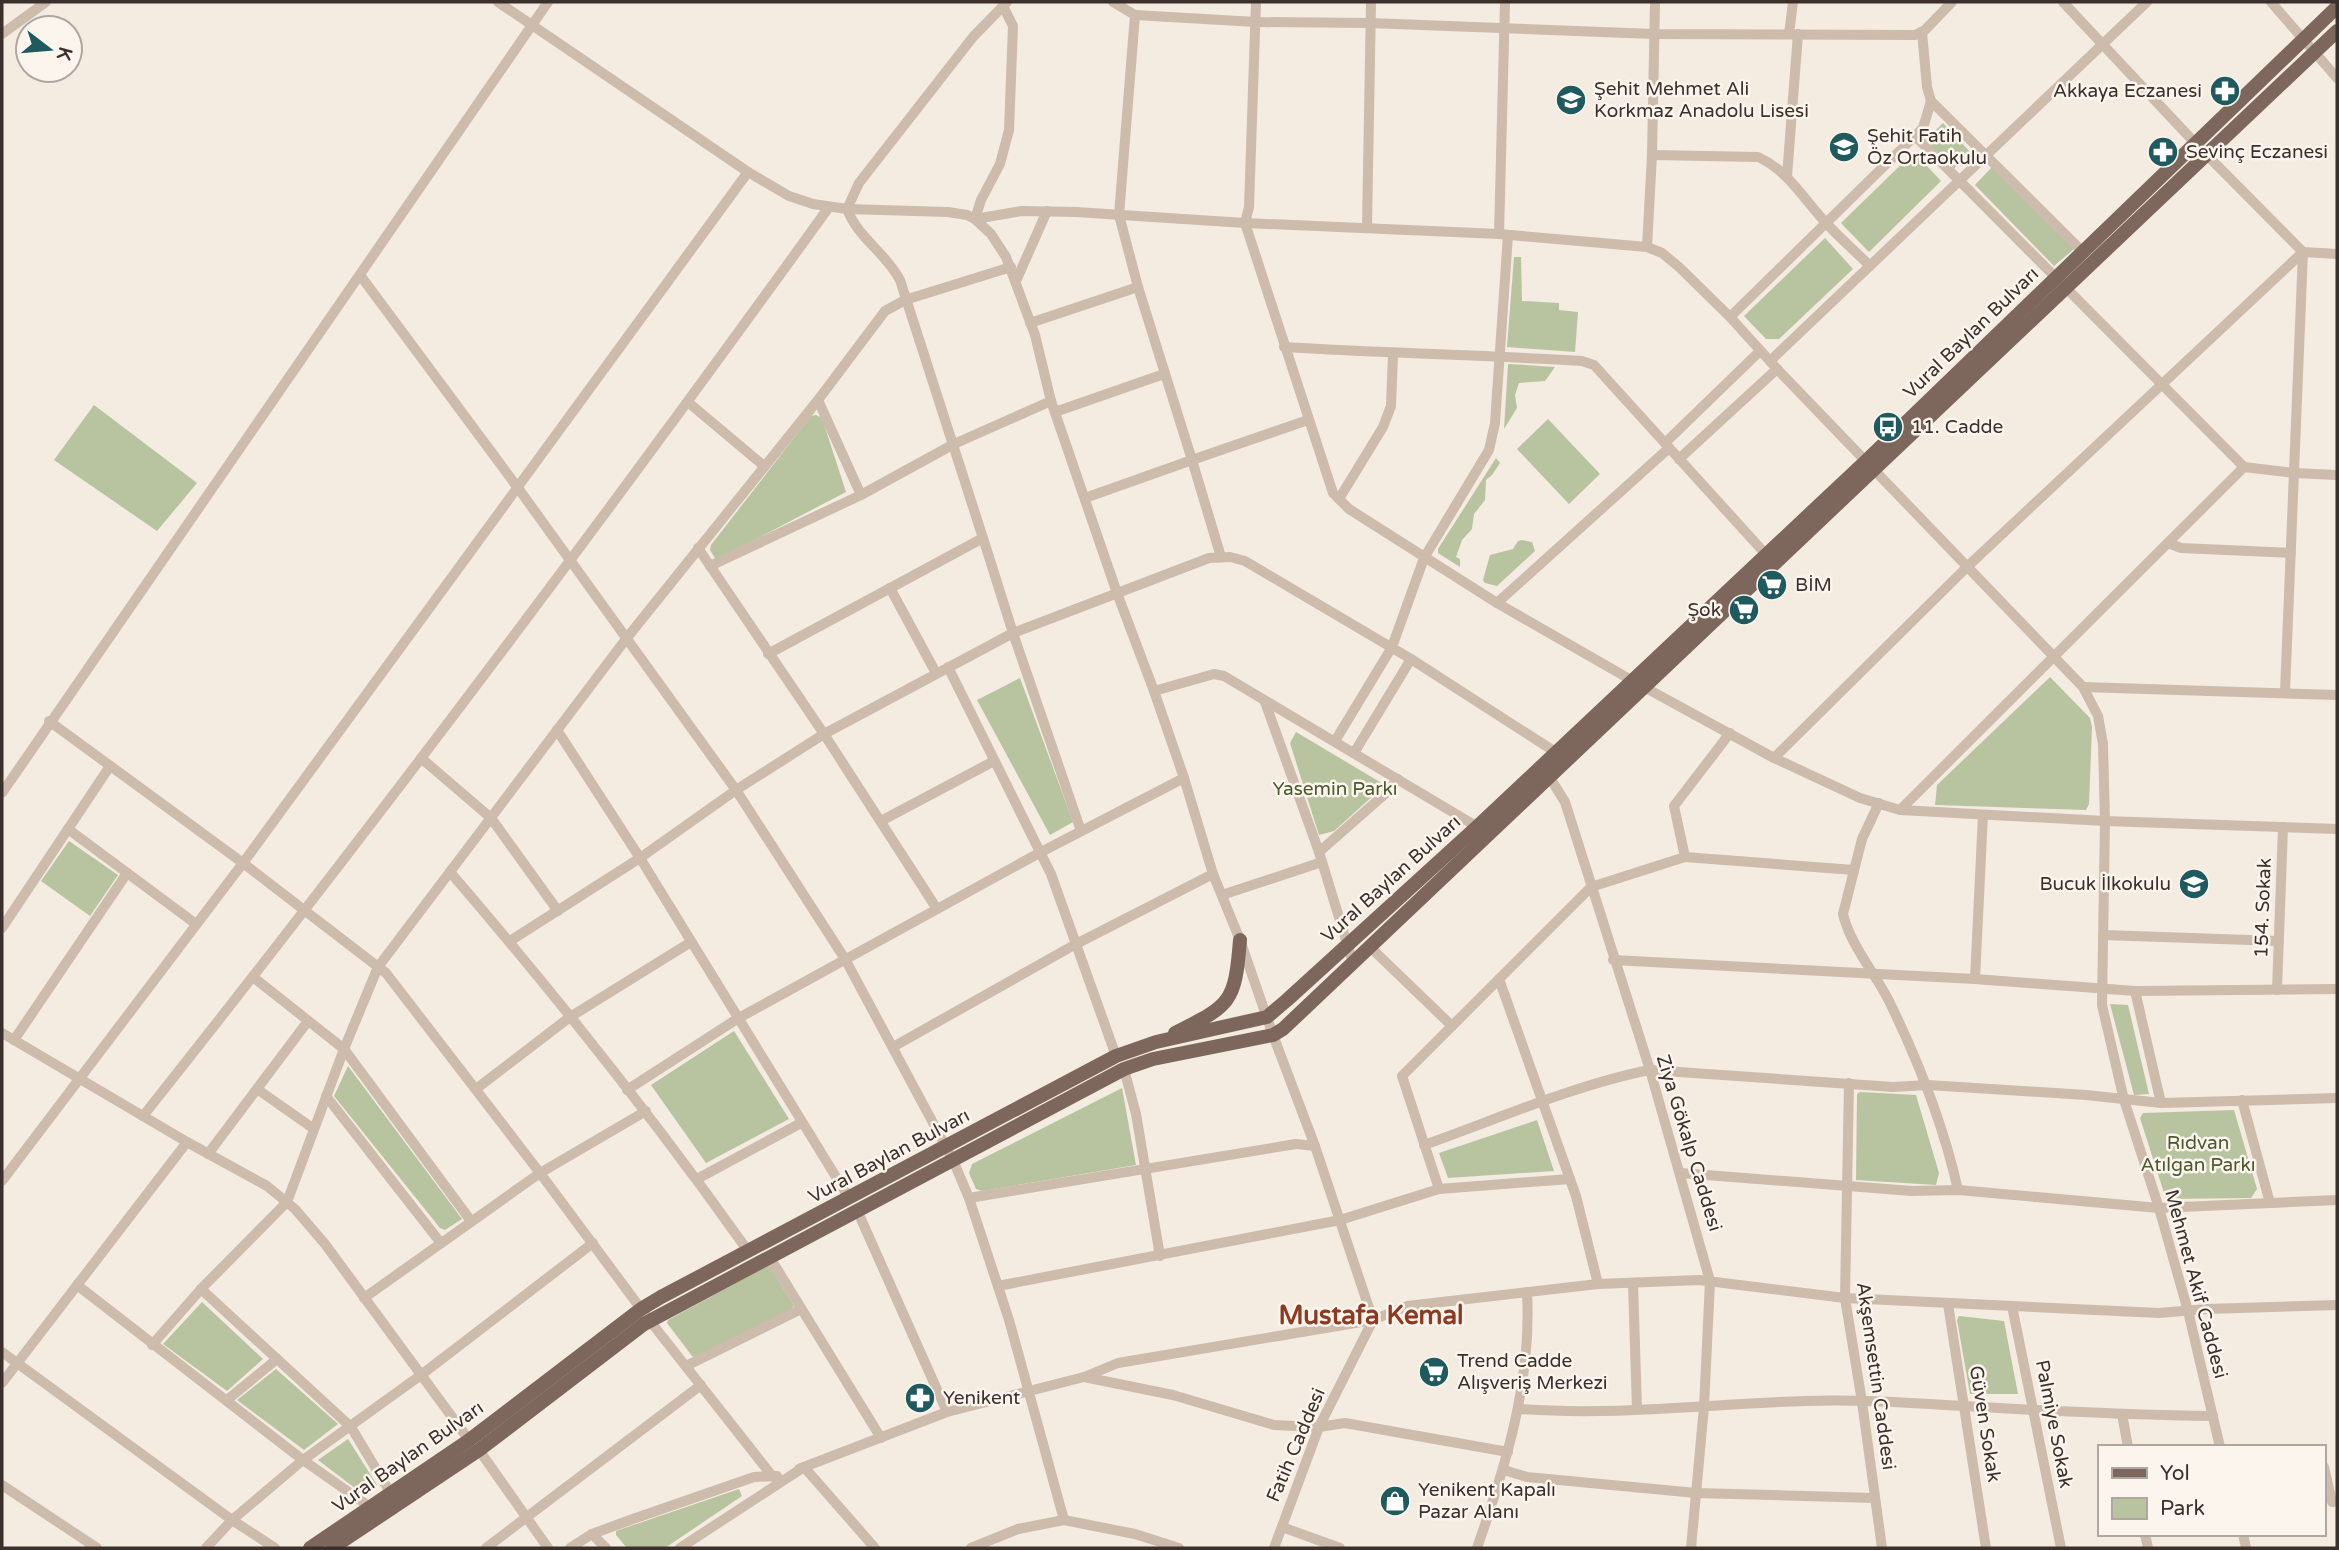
<svg xmlns="http://www.w3.org/2000/svg" width="2339" height="1550" font-family="'Varela Round',sans-serif">
  <style>
    .green { fill: #b8c4a0 }
    .lines { fill: none; stroke-linecap: round; stroke-linejoin: round }
    .minor { stroke: #cdbbac; stroke-width: 10 }
    .major { stroke: #7d675c; stroke-width: 14 }
    .labels { text-anchor: middle; dominant-baseline: central; stroke-width: 5; stroke-linejoin: round; paint-order: stroke }
    .poi-label { font-size: 19px; fill: #3b302b; stroke: #fbf5ee; text-anchor: start }
    .street-label { font-size: 19px; fill: #3b302b; stroke: #fbf5ee }
    .park-label { font-size: 19px; fill: #4a5a2e; stroke: #fbf5ee }
    .district-label { font-size: 26px; font-weight: bold; fill: #8c3b22; stroke: #fbf5ee }
  </style>
  <rect width="100%" height="100%" fill="#f4ebe1"/>
  <g class="green">
    <path d="M1943 123 1971 153 1951 171 1924 142Z"/>
    <path d="M1914 152 1941 181 1869 252 1841 223Z"/>
    <path d="M1992 167 2074 249 2054 266 1975 185Z"/>
    <path d="M1825 238 1853 269 1779 339H1766L1744 316Z"/>
    <path d="M1514 257H1521L1522 301 1559 303V310L1578 312 1575 352 1507 347Z"/>
    <path d="M1509 364 1555 367 1545 381 1519 383 1515 395 1517 408 1504 429 1508 365Z"/>
    <path d="M94 405 197 483 157 531 54 460Z"/>
    <path d="M816 415 822 418 846 492 716 560 710 550 711 545 811 416Z"/>
    <path d="M1548 419 1600 474 1569 504 1517 449Z"/>
    <path d="M1496 458 1500 463 1492 475 1486 480 1485 500 1474 514 1472 529 1462 540 1456 557 1460 559V567L1438 553V549Z"/>
    <path d="M1522 540 1532 542 1535 551 1497 586 1485 583 1483 580 1490 555 1513 549 1518 541Z"/>
    <path d="M2050 677 2090 718 2092 727 2089 804 2086 810 1935 805 1937 785Z"/>
    <path d="M1020 678 1073 822 1050 835 977 700Z"/>
    <path d="M1296 732 1385 785 1334 831 1319 835 1290 743Z"/>
    <path d="M69 841 118 875 90 916 41 881Z"/>
    <path d="M2110 1004 2128 1005 2149 1094 2134 1095Z"/>
    <path d="M734 1031 789 1119 706 1163 651 1085Z"/>
    <path d="M348 1066 462 1219 445 1230 440 1228 334 1096Z"/>
    <path d="M1122 1088 1136 1165 982 1191 976 1189 969 1173 972 1164Z"/>
    <path d="M1860 1092 1916 1095 1939 1173 1936 1185 1856 1180 1857 1094Z"/>
    <path d="M2234 1110 2257 1189 2251 1198 2166 1199 2140 1118 2143 1113Z"/>
    <path d="M1537 1120 1554 1171 1448 1178 1439 1153Z"/>
    <path d="M769 1265 794 1306 791 1309 696 1358 692 1356 667 1323 668 1320Z"/>
    <path d="M202 1302 263 1359 227 1391 163 1344Z"/>
    <path d="M1959 1316 2004 1321 2018 1394H1970L1957 1320Z"/>
    <path d="M276 1369 338 1424 304 1450 237 1400Z"/>
    <path d="M348 1439 377 1485 364 1495 318 1460Z"/>
    <path d="M739 1489 742 1496 665 1548H627L616 1535V1531Z"/>
  </g>
  <g class="lines">
    <g class="minor">
      <path d="M498 2 748 172 789 196 813 204 847 209 948 212 967 215 975 219 991 234 1006 257 1035 335 1051 401 1117 593 1154 691 1184 778 1213 874 1240 940 1273 1035 1315 1146 1373 1320 1319 1427 1274 1548"/>
      <path d="M1113 2 1135 15 1256 22 1370 23 1654 34 1915 35 1925 30 1952 2"/>
      <path d="M1256 2 1249 207 1245 223 1333 493 1349 509 1497 603 1633 681 1774 758 1860 798 1900 810 2105 821 2337 829"/>
      <path d="M2063 2 2195 143 2303 252 2337 254"/>
      <path d="M2271 2 2337 78"/>
      <path d="M1003 6 1013 26 1009 130 1000 164 981 200 975 219 1022 211 1076 212 1245 223 1499 234 1647 247 1662 253 1679 267 1730 317 1777 369 2083 687 2098 716 2103 744 2105 821 2102 1005 2124 1100 2159 1208 2188 1311 2220 1447"/>
      <path d="M1135 15 1119 215 1138 287 1192 460 1308 420"/>
      <path d="M1922 32 1927 87 1931 101 2083 252"/>
      <path d="M2 34 46 2"/>
      <path d="M1789 34 1793 2"/>
      <path d="M1915 136 2244 467"/>
      <path d="M1652 155 1758 157C1788 170 1805 201 1827 224 1841 239 1856 252 1870 266"/>
      <path d="M1787 176 1798 34"/>
      <path d="M1367 227 1371 2"/>
      <path d="M1499 234 1505 2"/>
      <path d="M1647 247 1652 155 1655 2"/>
      <path d="M360 275 518 488 736 790 845 959 953 1160 969 1198 1009 1320 1064 1520"/>
      <path d="M1016 281 1047 211"/>
      <path d="M1730 317 1923 128 1931 101"/>
      <path d="M1030 323 1138 287"/>
      <path d="M1284 347C1383 353 1483 355 1582 361L1594 365 1771 560"/>
      <path d="M1770 361 2147 2"/>
      <path d="M818 400 861 495"/>
      <path d="M689 403 764 466"/>
      <path d="M1055 412 1164 374"/>
      <path d="M1665 443 1760 351"/>
      <path d="M1679 459 1777 369"/>
      <path d="M1085 498 1192 460 1221 557"/>
      <path d="M1339 499 1383 427 1391 406 1393 354"/>
      <path d="M983 538 900 280C886 253 858 238 847 209L859 183 973 37 1007 2"/>
      <path d="M2168 543 2181 548 2291 553"/>
      <path d="M698 548 824 734 937 909"/>
      <path d="M710 566 861 495 954 444 1051 401"/>
      <path d="M890 588 936 673"/>
      <path d="M1497 603 1669 448"/>
      <path d="M768 654 983 538 1013 633 1081 831"/>
      <path d="M948 667 1051 874 1116 1056"/>
      <path d="M2083 687 2337 695"/>
      <path d="M1154 691 1214 674 1224 676 1481 829"/>
      <path d="M2285 692 2303 252"/>
      <path d="M1265 702 1319 852 1353 963"/>
      <path d="M49 721 243 863 386 973 540 1173 650 1321 773 1477"/>
      <path d="M557 730 640 858 849 1198"/>
      <path d="M1335 741 1392 647 1424 558 1489 450 1495 423 1508 235"/>
      <path d="M1354 753 1411 659"/>
      <path d="M421 758 491 818 558 911"/>
      <path d="M1774 758 1968 566 2303 252"/>
      <path d="M1547 773 1565 802 1650 1070 1710 1281 1704 1407 1691 1548"/>
      <path d="M2 793 548 2"/>
      <path d="M1879 803 1862 839 1843 914C1850 944 1874 972 1888 999 1918 1060 1943 1123 1958 1190"/>
      <path d="M1900 810 2244 467 2294 473 2337 475"/>
      <path d="M881 821 994 761"/>
      <path d="M68 829 196 924"/>
      <path d="M1319 852 1385 794 1398 779"/>
      <path d="M1685 857 1854 870"/>
      <path d="M450 872C555 994 655 1120 748 1251"/>
      <path d="M1222 895 1322 862"/>
      <path d="M2 928 110 766"/>
      <path d="M2103 935 2279 941"/>
      <path d="M510 941 640 858 736 790 824 734 1013 633 1209 558 1230 557 1245 561 1411 659 1560 755"/>
      <path d="M1370 947 1452 1026"/>
      <path d="M1613 960 1975 979 2135 991 2337 989"/>
      <path d="M253 977 344 1049 471 1221"/>
      <path d="M1499 979 1576 1196 1598 1284"/>
      <path d="M1975 979 1983 815"/>
      <path d="M2277 990 2283 827"/>
      <path d="M2135 991 2161 1103"/>
      <path d="M2 1033 187 1142 267 1186 295 1209 325 1244 469 1440"/>
      <path d="M14 1040 127 873"/>
      <path d="M893 1047 1076 944 1213 874"/>
      <path d="M1124 1069 1136 1114 1160 1256"/>
      <path d="M1849 1083 1845 1298 1862 1402 1882 1548"/>
      <path d="M257 1089 314 1129"/>
      <path d="M476 1089 570 1017 691 942"/>
      <path d="M627 1090 737 1019 1041 852 1184 778"/>
      <path d="M326 1096 440 1242"/>
      <path d="M2242 1100 2270 1203"/>
      <path d="M143 1116C379 819 607 515 829 207"/>
      <path d="M1424 1145C1495 1120 1577 1084 1650 1070L1893 1087 1928 1085 2086 1095 2161 1103 2337 1098"/>
      <path d="M208 1154 308 1021"/>
      <path d="M1680 1173 1912 1191 1958 1190 2159 1208 2337 1200"/>
      <path d="M697 1179 801 1123"/>
      <path d="M2 1181 243 863 748 172"/>
      <path d="M1439 1189 1402 1076 1591 887 1685 857 1674 806 1730 733"/>
      <path d="M969 1198 1296 1144 1315 1146"/>
      <path d="M857 1210 947 1412"/>
      <path d="M769 1256 881 1438"/>
      <path d="M1633 1283 1637 1410"/>
      <path d="M77 1285 303 1460 370 1507"/>
      <path d="M998 1286 1340 1220 1439 1189 1570 1179"/>
      <path d="M201 1289 351 1427 391 1494"/>
      <path d="M364 1298 540 1173 646 1111"/>
      <path d="M1948 1304 1986 1548"/>
      <path d="M2012 1306 2061 1548"/>
      <path d="M152 1345 201 1289 287 1202 344 1049 378 967 626 639 818 400 885 311 905 300 1011 267"/>
      <path d="M2 1352 232 1520 275 1548"/>
      <path d="M686 1366 801 1309"/>
      <path d="M1084 1377 1118 1363 1373 1320 1407 1306 1598 1284 1699 1280 1845 1298 2159 1313 2207 1309 2337 1305"/>
      <path d="M2 1383 187 1142"/>
      <path d="M227 1400 277 1359"/>
      <path d="M1519 1409C1615 1416 1710 1404 1805 1401 1858 1399 1911 1403 1964 1406 2047 1411 2130 1415 2213 1416"/>
      <path d="M2122 1414 2128 1447"/>
      <path d="M479 1450 548 1548"/>
      <path d="M2324 1467 2332 1502 2337 1501"/>
      <path d="M799 1469 804 1467 875 1548"/>
      <path d="M1504 1470 1527 1477 1696 1493 1875 1498"/>
      <path d="M2 1485 97 1548"/>
      <path d="M1282 1527 1340 1548"/>
      <path d="M592 1534 606 1548"/>
      <path d="M2145 1534 2148 1548"/>
      <path d="M2243 1534 2246 1548"/>
      <path d="M206 1548 232 1520 303 1460 421 1375 593 1243"/>
      <path d="M486 1548 701 1385"/>
      <path d="M570 1548 592 1534 630 1520 754 1477 777 1476"/>
      <path d="M680 1548 804 1467 947 1412 1084 1377 1173 1395 1274 1425 1319 1427 1345 1423 1508 1452"/>
      <path d="M971 1548 1018 1529 1064 1520 1135 1534 1179 1548"/>
      <path d="M1477 1548C1506 1465 1532 1381 1527 1292"/>
    </g>
    <g class="major">
      <path d="M1175 1033C1231 1005 1235 1003 1240 940"/>
      <path d="M310 1548 468 1441 641 1309 661 1297 1116 1056 1156 1042 1267 1017 1287 1000 1477 827 1866 461 2337 7"/>
      <path d="M332 1548 479 1450 644 1324 1124 1069 1153 1059 1273 1035 1283 1029 2337 31"/>
    </g>
  </g>
  <defs>
    <g id="pharmacy-disc" transform="scale(1.575)"><circle r="9.5" fill="#1f5a5e" stroke="#fbf5ee"/><path d="M-2-6h4v4h4v4h-4v4h-4v-4h-4v-4h4Z" fill="#fff"/></g>
    <g id="school-disc" transform="scale(1.575)"><circle r="9.5" fill="#1f5a5e" stroke="#fbf5ee"/><path d="M0-5L7-2L0 1L-7-2ZM-4 1L0 2.5L4 1V4Q0 6-4 4Z" fill="#fff"/></g>
    <g id="bus-disc" transform="scale(1.575)"><circle r="9.5" fill="#1f5a5e" stroke="#fbf5ee"/><path d="M-5-6H5V4H4V6H2V4H-2V6H-4V4H-5ZM-3.5-4V0h7V-4ZM-3.5 1.2v1.5H-2V1.2ZM2 1.2v1.5H3.5V1.2Z" fill="#fff"/></g>
    <g id="supermarket-disc" transform="scale(1.575)"><circle r="9.5" fill="#1f5a5e" stroke="#fbf5ee"/><path d="M-6-5.5h2.5l.6 2H6L4.5 2H-2.5L-4.4-4H-6ZM-1.5 3.2a1.3 1.3 0 1 0 .1 0ZM3 3.2a1.3 1.3 0 1 0 .1 0Z" fill="#fff"/></g>
    <g id="shop-disc" transform="scale(1.575)"><circle r="9.5" fill="#1f5a5e" stroke="#fbf5ee"/><path d="M-5-2.5h2.3a2.7 3.5 0 0 1 5.4 0H5L5.5 6h-11ZM-1.5-2.5h3a1.5 2.3 0 0 0-3 0Z" fill="#fff"/></g>
  </defs>
  <g fill-rule="evenodd">
    <use href="#pharmacy-disc" x="2225" y="91"/>
    <use href="#school-disc" x="1571" y="100"/>
    <use href="#school-disc" x="1844" y="147"/>
    <use href="#pharmacy-disc" x="2163" y="152"/>
    <use href="#bus-disc" x="1888" y="427"/>
    <use href="#supermarket-disc" x="1772" y="585"/>
    <use href="#supermarket-disc" x="1744" y="610"/>
    <use href="#school-disc" x="2194" y="884"/>
    <use href="#supermarket-disc" x="1434" y="1372"/>
    <use href="#pharmacy-disc" x="920" y="1398"/>
    <use href="#shop-disc" x="1395" y="1501"/>
  </g>
  <g class="labels">
    <g class="poi-label">
      <text x="1594" y="89">Şehit Mehmet Ali<tspan x="1594" dy="22">Korkmaz Anadolu Lisesi</tspan></text>
      <text x="2202" y="91" text-anchor="end">Akkaya Eczanesi</text>
      <text x="1867" y="136">Şehit Fatih<tspan x="1867" dy="22">Öz Ortaokulu</tspan></text>
      <text x="2186" y="152">Sevinç Eczanesi</text>
      <text x="1911" y="427">11. Cadde</text>
      <text x="1795" y="585">BİM</text>
      <text x="1721" y="610" text-anchor="end">Şok</text>
      <text x="2171" y="884" text-anchor="end">Bucuk İlkokulu</text>
      <text x="1457" y="1361">Trend Cadde<tspan x="1457" dy="22">Alışveriş Merkezi</tspan></text>
      <text x="943" y="1398">Yenikent</text>
      <text x="1418" y="1490">Yenikent Kapalı<tspan x="1418" dy="22">Pazar Alanı</tspan></text>
    </g>
    <g class="street-label">
      <text transform="translate(1971 333) rotate(-44)">Vural Baylan Bulvarı</text>
      <text transform="translate(1391 879) rotate(-42)">Vural Baylan Bulvarı</text>
      <text transform="translate(2263 908) rotate(-88)">154. Sokak</text>
      <text transform="translate(1689 1143) rotate(73)">Ziya Gökalp Caddesi</text>
      <text transform="translate(889 1156) rotate(-28)">Vural Baylan Bulvarı</text>
      <text transform="translate(2196 1284) rotate(75)">Mehmet Akif Caddesi</text>
      <text transform="translate(1876 1376) rotate(82)">Akşemsettin Caddesi</text>
      <text transform="translate(1985 1424) rotate(81)">Güven Sokak</text>
      <text transform="translate(2054 1424) rotate(79)">Palmiye Sokak</text>
      <text transform="translate(1296 1445) rotate(-67)">Fatih Caddesi</text>
      <text transform="translate(408 1457) rotate(-35)">Vural Baylan Bulvarı</text>
    </g>
    <g class="park-label">
      <text x="1335" y="789">Yasemin Parkı</text>
      <text x="2198" y="1143">Rıdvan<tspan x="2198" dy="22">Atılgan Parkı</tspan></text>
    </g>
    <g class="district-label">
      <text x="1371" y="1315">Mustafa Kemal</text>
    </g>
  </g>
  <rect width="2339" height="1550" fill="none" stroke="#3b302b" stroke-width="7"/>
  <rect x="2098" y="1445" width="228" height="91" fill="#fbf5ee" stroke="#aea6a0" stroke-width="2"/>
  <rect x="2112" y="1468" width="35" height="10" fill="#7d675c" stroke="#aea6a0" stroke-width="2"/>
  <text x="2160" y="1480" font-size="21" fill="#3b302b">Yol</text>
  <rect x="2112" y="1498" width="35" height="21" fill="#b8c4a0" stroke="#aea6a0" stroke-width="2"/>
  <text x="2160" y="1515" font-size="21" fill="#3b302b">Park</text>
  <g transform="translate(49 49) rotate(106)"><circle r="33" fill="#fbf5ee" stroke="#aea6a0" stroke-width="2"/>
  <path d="M0-5L12 26L0 18L-12 26Z" fill="#1f5a5e"/>
  <text y="-10" font-size="19" font-weight="bold" text-anchor="middle" fill="#3b302b">K</text>
  </g>
</svg>
